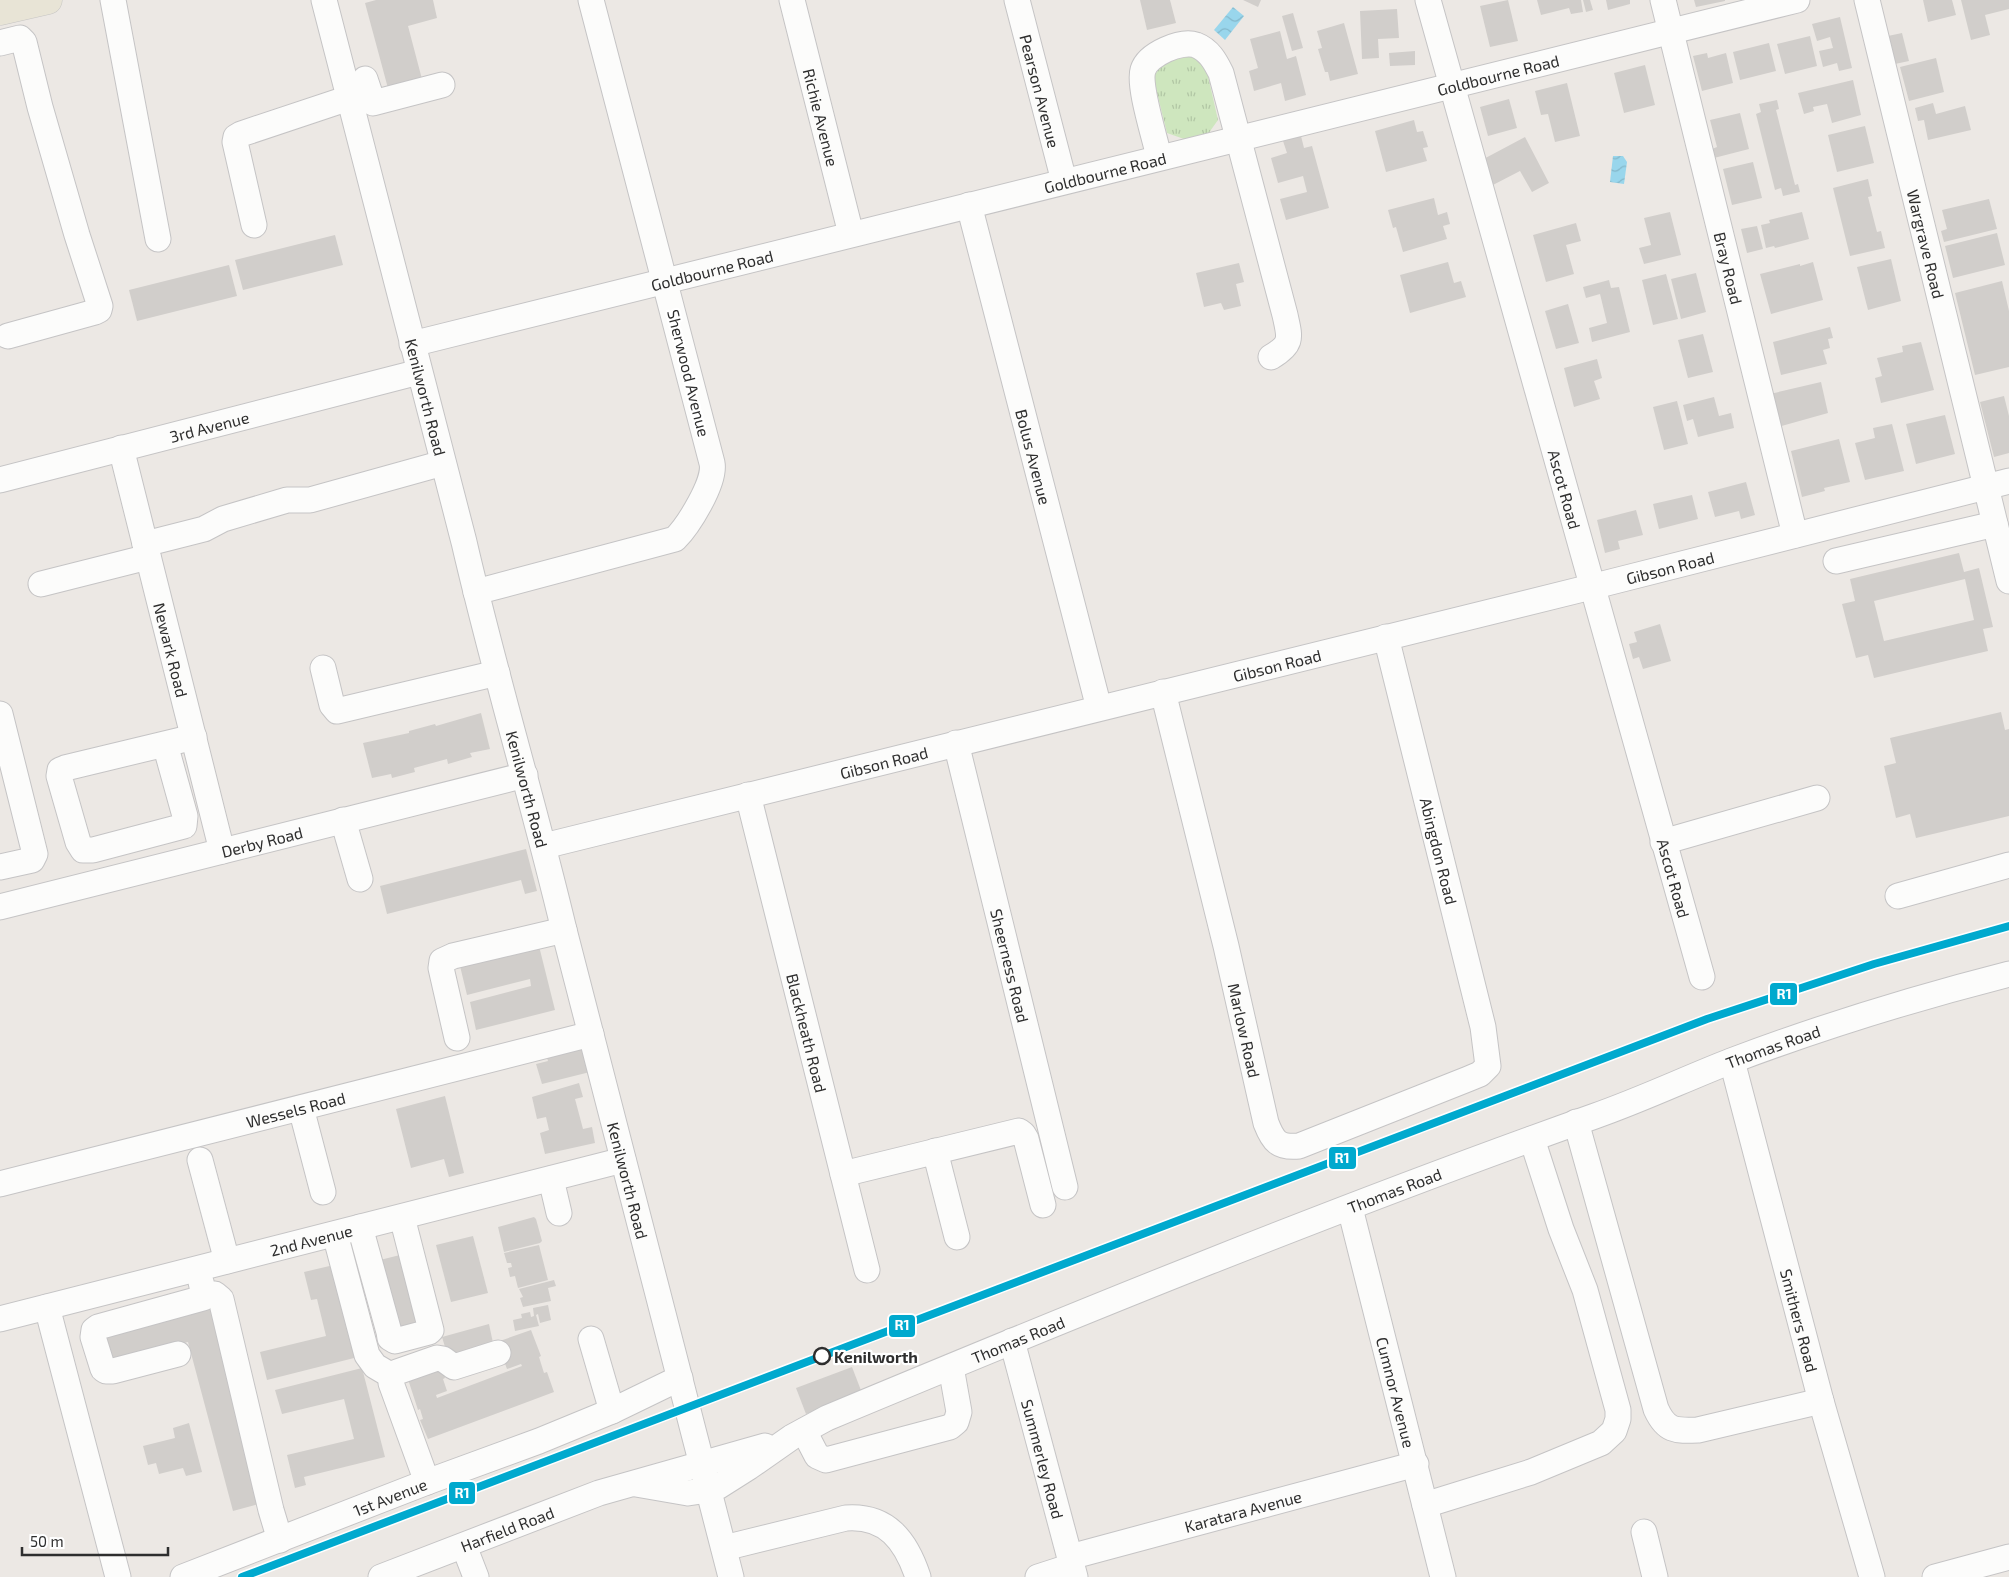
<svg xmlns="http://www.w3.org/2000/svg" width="2009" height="1577" font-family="'Exo 2',sans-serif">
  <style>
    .park { fill: url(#park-tufts) }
    .water { fill: url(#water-waves) }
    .building { fill: #d1cecb; fill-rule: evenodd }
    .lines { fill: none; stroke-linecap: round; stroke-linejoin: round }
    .minor-casing { stroke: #c5c4c5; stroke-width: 27 }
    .major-casing { stroke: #c6c5c4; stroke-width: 29 }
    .minor { stroke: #fcfcfb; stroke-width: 25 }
    .major { stroke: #e8e4d6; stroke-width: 28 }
    .rail-1-casing { stroke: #fff; stroke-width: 11 }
    .rail-1 { stroke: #00a9ce; stroke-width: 8 }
    .stop-dot { fill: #fff; stroke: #2e2e2e; stroke-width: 2.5 }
    .labels { text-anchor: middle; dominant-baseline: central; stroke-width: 4.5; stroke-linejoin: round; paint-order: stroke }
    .street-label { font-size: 16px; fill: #2e2e2e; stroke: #fff }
    .stop-label { font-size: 16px; font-weight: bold; fill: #2e2e2e; stroke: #fff; text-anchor: start }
    .line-badge { stroke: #fff; stroke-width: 2 }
    .badge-label { font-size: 14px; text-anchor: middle; font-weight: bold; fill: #fff }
  </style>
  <defs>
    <pattern id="park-tufts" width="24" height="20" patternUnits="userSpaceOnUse" patternTransform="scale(1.25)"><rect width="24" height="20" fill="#cee6be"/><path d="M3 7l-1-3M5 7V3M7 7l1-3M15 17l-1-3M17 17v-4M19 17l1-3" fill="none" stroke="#b1c6a4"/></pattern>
    <pattern id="water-waves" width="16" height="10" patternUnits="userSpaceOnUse" patternTransform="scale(1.25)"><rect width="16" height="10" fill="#99d6ec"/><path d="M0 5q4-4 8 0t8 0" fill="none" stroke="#84b8cb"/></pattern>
  </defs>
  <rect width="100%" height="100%" fill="#ece8e4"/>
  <path class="park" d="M1191 56 1205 63 1218 120 1208 134 1184 139 1167 133 1153 77 1164 62Z"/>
  <g class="water">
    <path d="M1233 7 1244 16 1225 40 1214 30Z"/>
    <path d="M1613 156H1623L1627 162 1624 184 1610 182Z"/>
  </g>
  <g class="building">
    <path d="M376 0H433L437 18 408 26 423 83 389 92 365 3Z"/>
    <path d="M1140 0H1170L1176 23 1147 30Z"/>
    <path d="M1243 0H1261L1258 7Z"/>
    <path d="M1508 0 1518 41 1490 47 1480 6Z"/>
    <path d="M1537 0H1581L1583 12 1571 14 1569 8 1541 15Z"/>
    <path d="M1583 0H1590L1593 10 1586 12Z"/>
    <path d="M1606 0H1630V4L1608 10Z"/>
    <path d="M1694 0H1725V1L1696 7Z"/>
    <path d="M1923 0H1952L1956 15 1928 22Z"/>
    <path d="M1961 0H2009V9L1985 15 1990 35 1971 40Z"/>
    <path d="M1397 9 1399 38 1378 39 1379 58 1362 59 1360 11Z"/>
    <path d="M1293 13 1303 48 1292 51 1282 16Z"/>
    <path d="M1840 17 1852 68 1839 71 1837 63 1823 67 1819 51 1833 48 1830 37 1817 41 1812 24Z"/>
    <path d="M1344 23 1358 74 1330 81 1328 72H1325L1318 49 1322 48 1317 31Z"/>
    <path d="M1280 31 1287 59 1296 56 1306 95 1285 101 1281 83 1254 91 1249 71 1258 68 1250 39Z"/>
    <path d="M1902 33 1909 61 1895 64 1888 36Z"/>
    <path d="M1810 36 1817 66 1785 74 1777 44Z"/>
    <path d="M1769 43 1776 71 1740 80 1733 52Z"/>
    <path d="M1415 51V65L1390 66 1389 53Z"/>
    <path d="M1707 53 1708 58 1726 53 1733 83 1702 91 1693 56Z"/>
    <path d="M1936 58 1944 92 1909 101 1900 67Z"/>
    <path d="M1645 65 1655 105 1624 113 1614 73Z"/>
    <path d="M1853 80 1861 115 1832 123 1827 104 1813 107 1814 111 1804 114 1798 93Z"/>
    <path d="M1567 83 1580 136 1555 142 1548 114 1541 115 1535 91Z"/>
    <path d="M1509 99 1517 128 1488 136 1480 107Z"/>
    <path d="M1777 100 1779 109 1776 110 1795 185 1798 184 1800 192 1783 196 1781 188 1775 190 1756 114 1761 112 1759 104Z"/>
    <path d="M1933 103 1936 114 1965 106 1971 130 1928 140 1924 120 1918 121 1915 108Z"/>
    <path d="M1740 113 1749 149 1714 158 1712 149 1717 147 1710 120Z"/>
    <path d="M1414 120 1417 132 1423 131 1428 147 1423 148 1427 161 1386 172 1375 131Z"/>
    <path d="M1865 126 1874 163 1837 172 1828 135Z"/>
    <path d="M1301 136 1304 148 1312 146 1329 208 1286 220 1280 199 1307 192 1303 176 1278 183 1271 158 1287 153 1283 141Z"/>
    <path d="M1525 137 1549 183 1532 192 1520 171 1491 186 1478 162Z"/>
    <path d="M1753 162 1762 198 1732 205 1723 169Z"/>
    <path d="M1868 179 1872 196 1868 197 1877 232 1881 231 1885 248 1850 256 1833 188Z"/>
    <path d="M1434 198 1438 215 1447 212 1450 224 1443 226 1447 239 1403 252 1396 227 1393 228 1388 210Z"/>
    <path d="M1989 199 1997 229 1944 242 1941 231 1947 229 1942 210Z"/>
    <path d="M1670 212 1681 255 1644 264 1639 248 1651 245 1644 218Z"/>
    <path d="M1802 212 1809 239 1775 248 1774 246 1766 248 1761 225 1770 223 1769 220Z"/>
    <path d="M1576 223 1581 241 1566 245 1574 274 1546 282 1533 235Z"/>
    <path d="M1757 226 1763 249 1747 253 1741 229Z"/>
    <path d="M1997 233 2005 265 1953 278 1945 246Z"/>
    <path d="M335 235 343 265 243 290 235 260Z"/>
    <path d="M1891 259 1901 301 1868 310 1857 267Z"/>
    <path d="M1448 262 1454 283 1461 281 1466 297 1410 313 1400 275Z"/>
    <path d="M1813 262 1823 300 1771 314 1760 274 1800 264V266Z"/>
    <path d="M1239 263 1244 282 1236 284 1241 306 1224 310 1221 303 1204 307 1196 273Z"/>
    <path d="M229 265 237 296 137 321 129 290Z"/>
    <path d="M1696 273 1706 312 1681 319 1671 279Z"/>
    <path d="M1666 274 1678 319 1653 325 1642 280Z"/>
    <path d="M1609 280 1611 288 1619 287 1630 332 1592 342 1589 328 1607 323 1600 294 1586 298 1583 287Z"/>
    <path d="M2002 281 2009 311V367L1975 375 1955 293Z"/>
    <path d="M1568 304 1579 343 1556 349 1545 311Z"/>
    <path d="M1830 327 1833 338 1828 339 1830 348 1823 350 1827 364 1781 375 1773 342Z"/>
    <path d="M1703 334 1713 372 1688 378 1678 340Z"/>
    <path d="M1921 342 1934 390 1881 403 1875 378 1882 376 1877 358 1903 352 1902 346Z"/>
    <path d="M1597 359 1602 378 1594 381 1600 399 1574 407 1564 368Z"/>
    <path d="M1821 382 1828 413 1778 427 1770 394Z"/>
    <path d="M2004 396 2009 416V453L1994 457 1980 402Z"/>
    <path d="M1714 397 1719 416 1731 413 1734 428 1698 437 1693 419 1687 421 1683 405Z"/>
    <path d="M1677 401 1688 444 1664 450 1653 407Z"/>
    <path d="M1945 415 1955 454 1916 464 1906 424Z"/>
    <path d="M1892 424 1904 471 1865 480 1855 443 1875 438 1873 428Z"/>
    <path d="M1839 439 1850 482 1824 488 1825 491 1802 497 1791 451Z"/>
    <path d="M1746 482 1755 515 1741 519 1739 511 1715 517 1708 492Z"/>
    <path d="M1692 495 1698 519 1659 529 1653 504Z"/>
    <path d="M1636 510 1643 535 1618 541 1620 549 1605 553 1597 520Z"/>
    <path d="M1959 553 1964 572 1979 568 1993 627 1983 629 1988 651 1874 678 1868 655 1856 658 1842 604 1855 601 1850 579ZM1965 579 1974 620 1884 641 1874 601Z"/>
    <path d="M1660 624 1671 661 1643 669 1639 657 1633 659 1629 644 1637 642 1634 632Z"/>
    <path d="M2001 712 2005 730 2009 729V816L1916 838 1910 814 1896 818 1884 766 1896 763 1890 738Z"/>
    <path d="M481 713 490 749 470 753 472 757 448 764 447 759 414 768 415 772 392 778 391 774 372 778 363 743 409 733V731L435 724 436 726Z"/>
    <path d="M526 849 537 891 525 894 521 880 387 914 380 886Z"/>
    <path d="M539 946 555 1010 476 1030 470 1002 531 986 530 979 467 995 460 966Z"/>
    <path d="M583 1048 590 1072 542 1084 536 1064 548 1061 547 1058Z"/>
    <path d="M579 1083 583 1097 575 1099 583 1129 592 1127 595 1143 545 1154 540 1133 549 1130 546 1117 537 1119 532 1097Z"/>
    <path d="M445 1096 464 1173 449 1177 444 1159 411 1168 396 1109Z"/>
    <path d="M534 1217 536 1219 542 1241 540 1243 504 1252 498 1227Z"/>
    <path d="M473 1236 488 1293 451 1302 436 1245Z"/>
    <path d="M539 1245 548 1280 518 1288 515 1276 510 1277 508 1268 512 1267 511 1263H507L504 1253Z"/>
    <path d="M404 1254 422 1328 395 1335 376 1261Z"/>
    <path d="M338 1264 362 1356 267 1380 260 1352 326 1336 317 1299 311 1300 304 1272Z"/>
    <path d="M554 1280 556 1286 548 1288 551 1301 523 1307 520 1298 523 1297 519 1289Z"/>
    <path d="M210 1305 262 1503 233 1511 188 1342 104 1363 97 1334Z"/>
    <path d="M548 1305 551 1320 540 1323 538 1314 536 1315 539 1326 515 1331 513 1320 522 1318 521 1314 530 1312 531 1317 534 1316 533 1308Z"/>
    <path d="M489 1324 493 1343 448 1357 442 1337Z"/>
    <path d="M531 1330 541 1356 539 1357 544 1373 547 1372 554 1392 428 1439 420 1420 423 1419 420 1409 418 1410 406 1373 439 1361 445 1378 443 1379 447 1391 436 1395 437 1398 522 1366 521 1364 507 1369 497 1342Z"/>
    <path d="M852 1367 862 1393 806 1414 796 1388Z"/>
    <path d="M362 1368 385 1457 304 1477 306 1485 295 1488 287 1455 354 1439 344 1399 282 1414 275 1390Z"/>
    <path d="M189 1423 202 1472 186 1476 183 1468 159 1474 156 1463 148 1465 143 1446 175 1438 173 1428Z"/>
  </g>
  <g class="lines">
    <g class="minor-casing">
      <g id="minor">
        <path d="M113 0 158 239"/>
        <path id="s1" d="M324 0 464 542C494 672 533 800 564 930L731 1577"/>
        <path id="s2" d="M792 0 851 234"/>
        <path id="s3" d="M1017 0 1064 181"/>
        <path id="s4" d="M1428 0 1702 977"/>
        <path id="s5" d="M1663 0 1795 535"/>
        <path id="s6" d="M1867 0 2009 581"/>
        <path d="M0 43 20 38 24 42 40 107 77 235 100 306 99 310 95 312 8 336"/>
        <path d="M365 79 373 103 442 85"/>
        <path d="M1159 157C1155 138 1138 86 1143 70 1148 54 1181 40 1196 45 1209 50 1215 61 1221 73L1285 315C1290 338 1293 344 1271 357"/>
        <path id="s7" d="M969 205 1099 708"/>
        <path d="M254 225 235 142 236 137 241 134 349 98"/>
        <path id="s8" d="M412 344 1797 0"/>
        <path id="s9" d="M121 448 222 851"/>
        <path id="s10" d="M0 480 419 372"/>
        <path d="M145 544 204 529 223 519 287 500H310L443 463"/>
        <path d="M1836 561 1995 524"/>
        <path d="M41 584 148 557"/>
        <path d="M476 592 675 539C688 526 716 482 712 463L591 0"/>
        <path d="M323 668 332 705 337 711 497 673"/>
        <path id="s11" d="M1163 692 1226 946 1266 1123C1273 1141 1278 1148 1299 1146L1468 1079 1480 1074 1488 1066 1483 1027 1386 637"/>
        <path d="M0 714 35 854 32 860 0 867"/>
        <path id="s12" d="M956 743 1065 1187"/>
        <path d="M165 744 185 816 184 826 93 850H83L78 842 59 776 60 770 65 768 194 737"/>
        <path id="s13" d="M748 795 867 1270"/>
        <path d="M343 820 360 879"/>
        <path d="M1663 842 1817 798"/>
        <path id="s14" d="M544 846 1591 587 2009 481"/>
        <path d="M1898 896 2009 865"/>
        <path id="s15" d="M0 907 525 775"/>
        <path d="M457 1038 441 968 442 961 453 956 564 930"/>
        <path id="s16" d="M1732 1061 1821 1401 1872 1577"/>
        <path d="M301 1108 323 1192"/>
        <path d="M1576 1122 1656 1409C1666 1431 1675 1431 1698 1430L1821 1401"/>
        <path d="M935 1151 957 1237"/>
        <path d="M200 1160 227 1261"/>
        <path d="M843 1174 1019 1131 1023 1134 1026 1139 1043 1205"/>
        <path d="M551 1179 559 1213"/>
        <path id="s17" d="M0 1184 591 1034"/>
        <path id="s18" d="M1350 1208 1443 1577"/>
        <path d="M360 1227 389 1332 390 1338 395 1341 429 1332 431 1330 402 1217"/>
        <path d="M335 1234 367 1355 375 1366 392 1376"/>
        <path d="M204 1295 215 1294 221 1299 271 1510 280 1540"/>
        <path d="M47 1307 118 1577"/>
        <path id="s19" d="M0 1319 623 1160"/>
        <path d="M591 1339 612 1411"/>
        <path id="s20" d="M1012 1341 1075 1577"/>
        <path d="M178 1354 113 1371H106L103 1369 93 1337 94 1330 98 1327 203 1298 204 1295 201 1282"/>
        <path d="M804 1431 817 1456 826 1460 950 1427 956 1422 959 1412 951 1367"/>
        <path d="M427 1482 391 1383 392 1376 397 1372 437 1358 443 1359 454 1367 498 1353"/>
        <path id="s21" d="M636 1484 688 1493 708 1490 719 1486 749 1467 792 1437 827 1418C1081 1312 1336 1208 1595 1116 1641 1100 1685 1079 1731 1061 1821 1027 1915 998 2009 974"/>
        <path d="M1425 1505 1531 1472 1601 1443 1614 1431 1618 1419V1410L1585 1290 1561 1229 1532 1139"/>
        <path d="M1644 1532 1655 1577"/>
        <path d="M464 1546 476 1577"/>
        <path d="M724 1548 846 1518C887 1515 906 1541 918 1577"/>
        <path id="s22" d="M1070 1557 1416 1464"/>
        <path id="s23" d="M183 1577 427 1482 539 1441 612 1411 680 1378"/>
        <path id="s24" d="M381 1577 599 1493 765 1446"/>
        <path d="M1038 1577 1072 1566"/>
        <path d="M1935 1577 2009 1557"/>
      </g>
    </g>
    <g class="major-casing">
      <path id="major" d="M0 11 48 0"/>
    </g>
    <use href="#minor" class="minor"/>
    <use href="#major" class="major"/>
    <g class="rail-1-casing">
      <path id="rail-1" d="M242 1577 1707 1019 1874 964 2009 926"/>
    </g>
    <use href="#rail-1" class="rail-1"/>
  </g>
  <circle class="stop-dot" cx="822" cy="1356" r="8"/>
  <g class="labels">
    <g class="street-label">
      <text stroke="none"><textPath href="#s8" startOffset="1119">Goldbourne Road</textPath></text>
      <text stroke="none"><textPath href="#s3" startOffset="94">Pearson Avenue</textPath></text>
      <text stroke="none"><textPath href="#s2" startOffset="121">Richie Avenue</textPath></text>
      <text stroke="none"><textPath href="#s8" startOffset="714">Goldbourne Road</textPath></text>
      <text stroke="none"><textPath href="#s6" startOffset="251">Wargrave Road</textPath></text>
      <text stroke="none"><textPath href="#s5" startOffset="276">Bray Road</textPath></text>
      <text stroke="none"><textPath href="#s8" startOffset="309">Goldbourne Road</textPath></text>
      <text transform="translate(689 373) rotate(76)">Sherwood Avenue</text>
      <text stroke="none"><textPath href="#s1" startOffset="410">Kenilworth Road</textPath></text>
      <text stroke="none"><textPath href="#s10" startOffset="216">3rd Avenue</textPath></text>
      <text stroke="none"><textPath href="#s7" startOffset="260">Bolus Avenue</textPath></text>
      <text stroke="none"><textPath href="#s4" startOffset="508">Ascot Road</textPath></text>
      <text stroke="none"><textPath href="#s14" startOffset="1160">Gibson Road</textPath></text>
      <text stroke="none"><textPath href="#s9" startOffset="208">Newark Road</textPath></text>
      <text stroke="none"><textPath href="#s14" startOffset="755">Gibson Road</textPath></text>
      <text stroke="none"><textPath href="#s14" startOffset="350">Gibson Road</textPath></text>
      <text stroke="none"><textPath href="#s1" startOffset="815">Kenilworth Road</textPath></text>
      <text stroke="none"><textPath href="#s15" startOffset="270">Derby Road</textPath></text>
      <text transform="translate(1439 851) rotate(76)">Abingdon Road</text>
      <text stroke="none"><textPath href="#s4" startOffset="912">Ascot Road</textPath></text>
      <text stroke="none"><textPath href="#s12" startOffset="229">Sheerness Road</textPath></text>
      <text stroke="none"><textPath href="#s11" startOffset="348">Marlow Road</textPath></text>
      <text stroke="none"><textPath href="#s13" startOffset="245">Blackheath Road</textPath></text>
      <text stroke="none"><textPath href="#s21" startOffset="1229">Thomas Road</textPath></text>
      <text stroke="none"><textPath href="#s17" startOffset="305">Wessels Road</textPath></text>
      <text stroke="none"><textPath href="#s1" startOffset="1219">Kenilworth Road</textPath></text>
      <text stroke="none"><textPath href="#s21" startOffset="824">Thomas Road</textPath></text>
      <text stroke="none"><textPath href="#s19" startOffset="321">2nd Avenue</textPath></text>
      <text stroke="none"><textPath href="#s16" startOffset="268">Smithers Road</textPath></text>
      <text stroke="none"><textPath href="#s21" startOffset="419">Thomas Road</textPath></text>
      <text stroke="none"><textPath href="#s18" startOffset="190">Cumnor Avenue</textPath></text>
      <text stroke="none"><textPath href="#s20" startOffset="122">Summerley Road</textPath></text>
      <text stroke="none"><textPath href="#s23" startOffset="222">1st Avenue</textPath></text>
      <text stroke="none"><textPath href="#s22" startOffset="179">Karatara Avenue</textPath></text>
      <text stroke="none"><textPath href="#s24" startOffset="135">Harfield Road</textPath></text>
    </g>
    <g class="stop-label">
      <text x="834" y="1356">Kenilworth</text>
    </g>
  </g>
  <g class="line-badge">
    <rect x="1769" y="982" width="29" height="24" rx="5" fill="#00a9ce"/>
    <rect x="1328" y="1146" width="29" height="24" rx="5" fill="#00a9ce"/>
    <rect x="888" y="1314" width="28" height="24" rx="5" fill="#00a9ce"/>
    <rect x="448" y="1481" width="28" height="24" rx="5" fill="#00a9ce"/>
  </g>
  <g class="badge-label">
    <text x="1784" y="999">R1</text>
    <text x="1342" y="1163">R1</text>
    <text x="902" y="1330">R1</text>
    <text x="462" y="1498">R1</text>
  </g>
  <path d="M22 1547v8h146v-8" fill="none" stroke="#2e2e2e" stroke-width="2.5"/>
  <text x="30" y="1547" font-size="15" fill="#2e2e2e" stroke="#ffffff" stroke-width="4" paint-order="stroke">50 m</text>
</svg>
